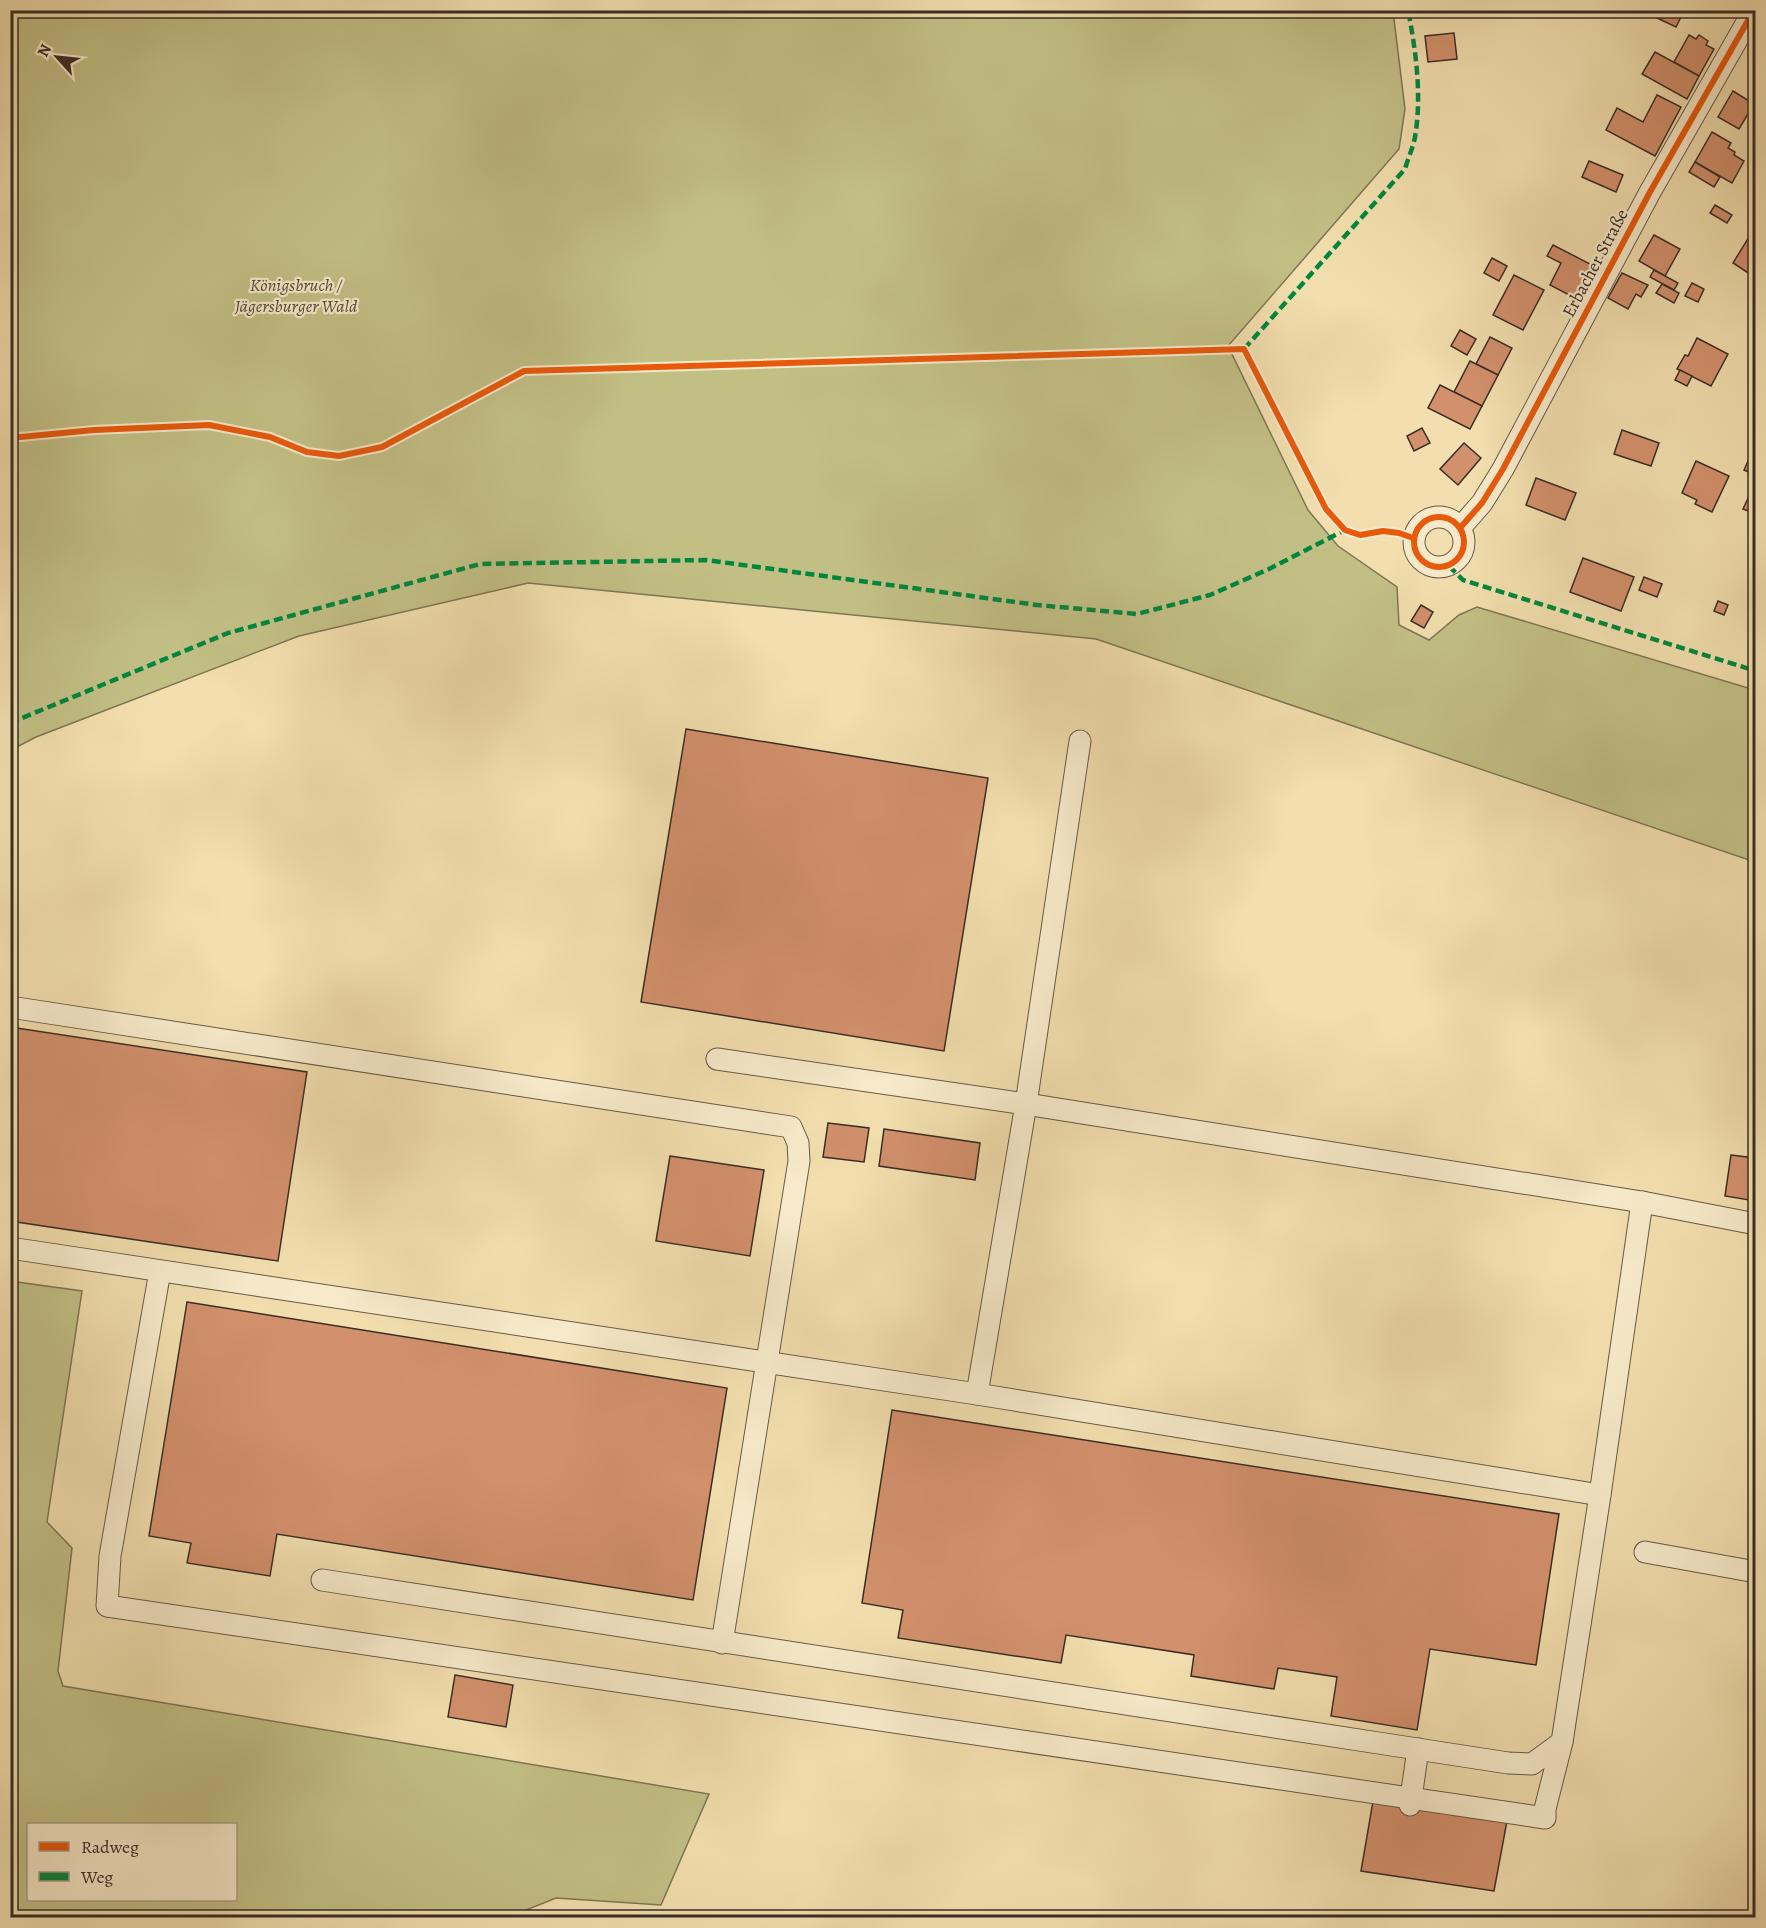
<svg xmlns="http://www.w3.org/2000/svg" width="1766" height="1928" font-family="Alegreya,serif">
  <style>
    .green { fill: #c2bf85; stroke: #7e7656; stroke-width: 1.5; fill-rule: evenodd }
    .building { fill: #d2906c; stroke: #392d27; stroke-width: 1.5 }
    .lines { fill: none; stroke-linecap: round; stroke-linejoin: round }
    .minor-casing { stroke: #675949; stroke-width: 23 }
    .minor { stroke: #f7eaca; stroke-width: 21 }
    .quiet { stroke: #00873e; stroke-width: 4.5; stroke-dasharray: 9 4.5; stroke-linecap: butt }
    .cycleway-casing { stroke: #f7eaca; stroke-width: 10 }
    .cycleway { stroke: #e8590c; stroke-width: 6 }
    .labels { text-anchor: middle; dominant-baseline: central; stroke-width: 4.5; stroke-linejoin: round; paint-order: stroke }
    .street-label { font-size: 18px; fill: #392d27; stroke: #f7eaca }
    .park-label { font-size: 18px; font-style: italic; fill: #544a3a; stroke: #f7eaca }
  </style>
  <rect width="100%" height="100%" fill="#f2deae"/>
  <filter id="stains"><feTurbulence type="fractalNoise" baseFrequency=".00333" numOctaves="4"/><feColorMatrix values="0 0 0 0 .2 0 0 0 0 .09 0 0 0 0 .02 0 0 0 .5 -.17"/></filter>
  <radialGradient id="worn" r=".72"><stop offset=".6" stop-color="#630" stop-opacity="0"/><stop offset="1" stop-color="#630" stop-opacity=".3"/></radialGradient>
  <g class="green">
    <path d="M11 10 1393 11 1405 109 1399 149 1228 346 1308 510 1338 546 1397 587 1399 625 1429 640 1459 615 1477 607 1755 690V862L1096 639 528 583 299 636 36 737 11 750Z"/>
    <path d="M10 1281 82 1291 47 1522 72 1548 58 1671 63 1686 709 1794 661 1905 556 1898 506 1918 11 1917ZM236 1824V1900H28V1824Z"/>
  </g>
  <g class="building">
    <path d="M1655 10H1683L1684 11 1676 27 1653 16Z"/>
    <path d="M1454 33 1457 59 1428 62 1425 36Z"/>
    <path d="M1689 35 1696 39 1699 35 1708 41 1706 45 1714 49 1699 76 1674 62Z"/>
    <path d="M1756 46V63L1749 60Z"/>
    <path d="M1655 52 1699 76 1687 99 1642 74Z"/>
    <path d="M1733 91 1754 104 1739 129 1718 117Z"/>
    <path d="M1657 95 1681 107 1655 156 1606 130 1617 108 1643 122Z"/>
    <path d="M1712 132 1731 143 1728 148 1735 152 1734 155 1744 161 1732 183 1695 162Z"/>
    <path d="M1589 161 1623 175 1616 192 1582 177Z"/>
    <path d="M1695 162 1720 177 1714 187 1689 172Z"/>
    <path d="M1715 205 1732 215 1727 223 1710 213Z"/>
    <path d="M1654 235 1680 249 1665 276 1639 261Z"/>
    <path d="M1749 237 1756 241V278L1733 263Z"/>
    <path d="M1553 245 1592 265 1575 298 1550 285 1561 263 1547 256Z"/>
    <path d="M1492 258 1507 266 1499 281 1484 273Z"/>
    <path d="M1654 270 1678 283 1674 290 1650 277Z"/>
    <path d="M1622 273 1648 285 1641 297 1636 294 1628 309 1608 298Z"/>
    <path d="M1514 275 1544 290 1523 330 1493 315Z"/>
    <path d="M1692 283 1704 289 1698 302 1685 296Z"/>
    <path d="M1662 284 1679 293 1674 303 1656 293Z"/>
    <path d="M1460 330 1476 339 1467 355 1451 346Z"/>
    <path d="M1490 337 1512 348 1498 375 1476 364Z"/>
    <path d="M1697 338 1728 354 1711 386 1677 369 1685 355 1688 356Z"/>
    <path d="M1470 361 1498 375 1482 406 1454 392Z"/>
    <path d="M1680 370 1692 376 1687 386 1675 380Z"/>
    <path d="M1440 385 1482 406 1470 429 1428 408Z"/>
    <path d="M1422 428 1430 443 1414 451 1407 436Z"/>
    <path d="M1622 430 1659 443 1651 466 1614 454Z"/>
    <path d="M1464 443 1481 458 1458 485 1440 469Z"/>
    <path d="M1756 443V475L1744 470Z"/>
    <path d="M1696 461 1729 476 1712 512 1695 504 1697 500 1682 493Z"/>
    <path d="M1536 478 1576 493 1565 520 1526 505Z"/>
    <path d="M1756 481V514L1743 509Z"/>
    <path d="M1583 558 1634 577 1621 611 1570 592Z"/>
    <path d="M1644 577 1662 584 1657 597 1639 590Z"/>
    <path d="M1718 601 1728 605 1724 615 1714 611Z"/>
    <path d="M1421 605 1433 612 1424 628 1411 621Z"/>
    <path d="M686 729 988 778 944 1051 641 1002Z"/>
    <path d="M10 1027 307 1072 278 1261 10 1221Z"/>
    <path d="M828 1123 869 1128 864 1162 823 1157Z"/>
    <path d="M884 1129 980 1143 975 1180 879 1166Z"/>
    <path d="M1731 1155 1755 1158 1749 1200 1725 1196Z"/>
    <path d="M670 1156 764 1170 750 1256 656 1241Z"/>
    <path d="M187 1302 727 1388 693 1600 277 1534 270 1576 187 1563 191 1543 149 1536Z"/>
    <path d="M892 1410 1559 1514 1536 1665 1430 1649 1417 1730 1331 1716 1337 1677 1278 1668 1274 1689 1191 1676 1194 1655 1066 1635 1061 1663 898 1638 903 1610 862 1603Z"/>
    <path d="M455 1675 513 1685 506 1727 448 1717Z"/>
    <path d="M1373 1801 1507 1821 1494 1891 1361 1871Z"/>
  </g>
  <g class="lines">
    <g class="minor-casing">
      <g id="minor">
        <circle cx="1439" cy="542" r="25"/>
        <path d="M1460 528 1482 503 1503 469 1650 192 1754 10"/>
        <path d="M10 1007 791 1127 798 1143 799 1161 722 1643"/>
        <path d="M717 1059 1026 1104 1642 1202 1756 1224"/>
        <path d="M10 1248 977 1394 1600 1495"/>
        <path d="M160 1271 110 1556 107 1606 1545 1818V1809L1562 1742"/>
        <path d="M977 1394 1026 1104 1080 741"/>
        <path d="M1645 1552 1756 1572"/>
        <path d="M322 1580 1385 1744 1508 1763 1532 1764 1562 1742 1600 1495 1642 1202"/>
        <path d="M1410 1805 1418 1749"/>
      </g>
    </g>
    <use href="#minor" class="minor"/>
    <g class="quiet">
      <path d="M1244 349 1405 169C1408 158 1413 148 1415 137 1422 96 1416 51 1408 10"/>
      <path d="M1449 566 1463 580 1756 671"/>
      <path d="M10 723 228 633 480 564 706 560 1037 605 1137 614 1210 595 1269 569 1345 530"/>
      <path d="M947 1918 948 1912"/>
    </g>
    <g class="cycleway-casing">
      <g id="cycleway">
        <path d="M10 438 94 430 209 425 270 437 307 452 339 456 382 447 524 371 1244 349 1326 509 1345 530 1360 535 1383 531 1399 533 1413 538"/>
        <circle cx="1439" cy="542" r="25"/>
        <path d="M1460 528 1482 503 1503 469 1650 192 1754 10"/>
      </g>
    </g>
    <use href="#cycleway" class="cycleway"/>
  </g>
  <g class="labels">
    <g class="street-label">
      <text transform="translate(1595 263) rotate(-62)">Erbacher Straße</text>
    </g>
    <g class="park-label">
      <text x="296" y="285">Königsbruch /<tspan x="296" dy="21">Jägersburger Wald</tspan></text>
    </g>
  </g>
  <rect width="1766" height="1928" fill="none" stroke="#f2deae" stroke-width="36"/>
  <rect x="12" y="12" width="1742" height="1904" fill="none" stroke="#392d27" stroke-width="3"/>
  <rect x="18" y="18" width="1730" height="1892" fill="none" stroke="#392d27" stroke-width="1.5"/>
  <rect x="27" y="1823" width="210" height="78" fill="#f7eaca" stroke="#ab9e89" stroke-width="1.5"/>
  <rect x="39" y="1842" width="30" height="9" fill="#e8590c" stroke="#ab9e89" stroke-width="1.5"/>
  <text x="81" y="1853" font-size="18" fill="#392d27">Radweg</text>
  <rect x="39" y="1872" width="30" height="9" fill="#00873e" stroke="#ab9e89" stroke-width="1.5"/>
  <text x="81" y="1883" font-size="18" fill="#392d27">Weg</text>
  <g transform="translate(57 57) rotate(297)" stroke="#f7eaca" stroke-width="4.5" paint-order="stroke">
  <path d="M0-4.5L10 22L0 15L-10 22Z" fill="#392d27"/>
  <text y="-9" font-size="16" font-weight="bold" text-anchor="middle" fill="#392d27">N</text>
  </g>
  <rect width="100%" height="100%" filter="url(#stains)"/>
  <rect width="100%" height="100%" fill="url(#worn)"/>
</svg>
